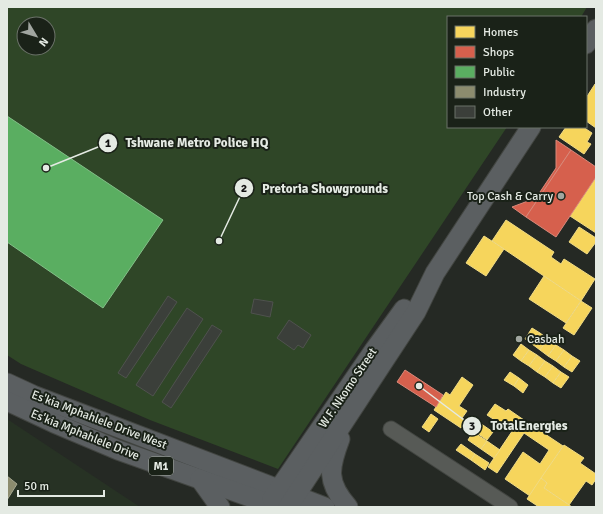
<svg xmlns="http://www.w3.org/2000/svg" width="603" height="514" font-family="Signika,sans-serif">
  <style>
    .built { fill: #273224 }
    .green { fill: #2f4627; fill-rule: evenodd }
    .homes { fill: #f6d55c; stroke: #f1db84 }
    .shops { fill: #d6604d; stroke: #da897a }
    .public { fill: #5aae61; stroke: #83c088 }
    .industry { fill: #8c8c6e; stroke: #a6a891 }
    .building { fill: #3b3f3a; stroke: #4f524e }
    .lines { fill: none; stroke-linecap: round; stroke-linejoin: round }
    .minor-casing { stroke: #424541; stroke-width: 17 }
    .major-casing { stroke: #424541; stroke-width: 21 }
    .minor { stroke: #575a56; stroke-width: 15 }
    .major { stroke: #5b5f61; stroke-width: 19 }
    .poi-dot { fill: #a1a6a0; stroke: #1a2218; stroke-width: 1.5 }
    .labels { text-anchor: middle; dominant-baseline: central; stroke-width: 4; stroke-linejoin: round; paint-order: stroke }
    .shield { fill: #1a2218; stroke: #a7aea6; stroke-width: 1 }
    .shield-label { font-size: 11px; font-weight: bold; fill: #e4eae3 }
    .poi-label { font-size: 12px; fill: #e4eae3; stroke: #1a2218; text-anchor: end }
    .street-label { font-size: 12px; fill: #e4eae3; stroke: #1a2218 }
    .leader { fill: none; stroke: #e4eae3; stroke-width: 1.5 }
    .callout-dot { fill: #e4eae3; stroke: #1a2218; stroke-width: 1.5 }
    .mark-label { font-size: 12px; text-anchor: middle; font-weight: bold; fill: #111 }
    .callout-label { font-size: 13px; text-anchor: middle; font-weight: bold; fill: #e4eae3; stroke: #1a2218; stroke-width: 4; stroke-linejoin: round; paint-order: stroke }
  </style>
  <rect width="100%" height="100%" fill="#252924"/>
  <path class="built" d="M7 419 140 507H7V500L17 484 7 476Z"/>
  <path class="green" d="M7 7H587L581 17H448V127H507L278 469 150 420 21 364 7 355ZM24 24H48V48H24Z"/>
  <g class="homes">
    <path d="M595 84H596V128L586 121V98Z"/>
    <path d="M566 127H583L592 133 587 142 591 144 584 154 559 137Z"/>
    <path d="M596 177V233L570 216Z"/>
    <path d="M506 220 554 252 551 257 561 264 564 259 595 279 581 301 492 241Z"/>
    <path d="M579 227 596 238V242L587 254 569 242Z"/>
    <path d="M484 236 504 249 486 276 466 263Z"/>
    <path d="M544 276 581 301 566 323 529 299Z"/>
    <path d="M581 301 592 308 574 335 563 328Z"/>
    <path d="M532 328 540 333 532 344 525 339Z"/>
    <path d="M540 333 548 339 540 350 532 344Z"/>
    <path d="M548 339 556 345 548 356 540 350Z"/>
    <path d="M521 344 529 350 521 361 513 355Z"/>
    <path d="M556 345 564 350 556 361 548 356Z"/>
    <path d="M529 350 537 355 529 366 521 361Z"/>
    <path d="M564 350 572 356 564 367 556 361Z"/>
    <path d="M537 355 545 361 537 372 529 366Z"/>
    <path d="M572 356 580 361 572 372 564 367Z"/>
    <path d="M545 361 553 366 545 377 537 372Z"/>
    <path d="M553 366 561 372 553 383 545 377Z"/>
    <path d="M510 372 519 378 514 386 504 380Z"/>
    <path d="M561 372 569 377 561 388 553 383Z"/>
    <path d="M462 377 473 385 459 406 467 411 462 418 465 420 461 428 434 410 446 392 450 395Z"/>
    <path d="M519 378 528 385 523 393 514 386Z"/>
    <path d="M495 404 506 411 508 409 521 418 513 430 505 425 504 426 487 415Z"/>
    <path d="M431 414 438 419 429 432 422 427Z"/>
    <path d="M521 418 563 446 530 496 505 479 523 452 540 464 549 450 524 433 497 473 488 467Z"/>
    <path d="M480 423 493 432 487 440 474 431Z"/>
    <path d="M473 432 487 441 481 449 468 440Z"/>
    <path d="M487 441 500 450 494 458 481 449Z"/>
    <path d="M461 444 475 454 471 460 456 450Z"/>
    <path d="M564 445 584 458 580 463 596 474V479L592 485 586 481 569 505 544 488 547 483 541 478Z"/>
    <path d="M475 454 489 463 485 470 471 460Z"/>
    <path d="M541 478 547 483 544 488 572 507H539L527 499Z"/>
  </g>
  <g class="shops">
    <path d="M556 140 571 150 526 217 512 207 536 198 556 168Z"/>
    <path d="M571 150 596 167V177L556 237 526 217Z"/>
    <path d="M405 370 443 395 436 407 397 382Z"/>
  </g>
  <path class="public" d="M7 116 163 220 103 308 7 242Z"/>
  <path class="industry" d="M7 476 17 484 7 500Z"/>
  <g class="building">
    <path d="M168 296 177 302 126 378 118 373Z"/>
    <path d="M254 299 273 302 270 317 251 313Z"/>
    <path d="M187 308 203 319 153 396 136 385Z"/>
    <path d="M289 320 311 335 303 348 298 345 294 350 277 338Z"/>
    <path d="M212 325 222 331 171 408 162 402Z"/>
  </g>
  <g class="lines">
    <g class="minor-casing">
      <path id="minor" d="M391 429 510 507"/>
    </g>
    <g class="major-casing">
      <g id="major">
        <path d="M586 44 596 29"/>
        <path d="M7 383 33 395 325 507"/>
        <path d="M7 401 54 423 118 450 278 507"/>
        <path d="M340 439C329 468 326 482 348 507"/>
        <path d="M200 479 220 507"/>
        <path d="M272 499 375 349 404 309"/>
        <path d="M288 507 416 312 435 273 531 127"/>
      </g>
    </g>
    <use href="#minor" class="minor"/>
    <use href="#major" class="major"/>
  </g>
  <g class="poi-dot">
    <circle cx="561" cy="196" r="4"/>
    <circle cx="519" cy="339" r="4"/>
  </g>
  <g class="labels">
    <rect class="shield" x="149" y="457" width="24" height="18" rx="3"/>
    <g class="shield-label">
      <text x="161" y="466">M1</text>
    </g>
    <g class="poi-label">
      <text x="553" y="196">Top Cash &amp; Carry</text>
      <text x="527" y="339" text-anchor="start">Casbah</text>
    </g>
    <g class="street-label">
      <text transform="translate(348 388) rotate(-56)">W.F. Nkomo Street</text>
      <text transform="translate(99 420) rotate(21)">Es'kia Mphahlele Drive West</text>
      <text transform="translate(85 435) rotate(22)">Es'kia Mphahlele Drive</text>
    </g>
  </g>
  <path class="leader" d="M46 168L108 143M219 241L244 188M419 386L472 426"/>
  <g class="callout-dot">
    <circle cx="46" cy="168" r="4"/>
    <circle cx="219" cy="241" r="4"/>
    <circle cx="419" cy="386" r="4"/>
    <circle cx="108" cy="143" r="10"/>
    <circle cx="244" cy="188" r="10"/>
    <circle cx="472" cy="426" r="10"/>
  </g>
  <g class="mark-label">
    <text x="108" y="147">1</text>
    <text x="244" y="192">2</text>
    <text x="472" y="430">3</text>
  </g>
  <g class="callout-label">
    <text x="197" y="147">Tshwane Metro Police HQ</text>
    <text x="325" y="193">Pretoria Showgrounds</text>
    <text x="529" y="430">TotalEnergies</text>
  </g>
  <rect width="603" height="514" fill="none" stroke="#e4eae3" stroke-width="16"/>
  <rect x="447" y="16" width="140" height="112" fill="#1a2218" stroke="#6b7269"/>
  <rect x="455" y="26" width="20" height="12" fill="#f6d55c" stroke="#6b7269"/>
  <text x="483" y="36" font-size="12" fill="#e4eae3">Homes</text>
  <rect x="455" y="46" width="20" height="12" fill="#d6604d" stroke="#6b7269"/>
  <text x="483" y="56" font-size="12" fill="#e4eae3">Shops</text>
  <rect x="455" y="66" width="20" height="12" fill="#5aae61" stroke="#6b7269"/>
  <text x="483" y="76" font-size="12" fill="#e4eae3">Public</text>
  <rect x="455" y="86" width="20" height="12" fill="#8c8c6e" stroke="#6b7269"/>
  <text x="483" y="96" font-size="12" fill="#e4eae3">Industry</text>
  <rect x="455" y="106" width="20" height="12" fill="#3b3f3a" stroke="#6b7269"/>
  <text x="483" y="116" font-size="12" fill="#e4eae3">Other</text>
  <g transform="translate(36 36) rotate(128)"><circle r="19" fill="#1a2218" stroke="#6b7269"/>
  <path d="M0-3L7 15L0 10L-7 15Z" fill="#a1a6a0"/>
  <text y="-6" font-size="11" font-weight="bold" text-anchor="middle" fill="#e4eae3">N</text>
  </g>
  <path d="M18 490v6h86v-6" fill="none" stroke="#e4eae3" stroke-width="2"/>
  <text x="24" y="490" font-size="12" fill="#e4eae3" stroke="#1a2218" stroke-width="3" paint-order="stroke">50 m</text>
</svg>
